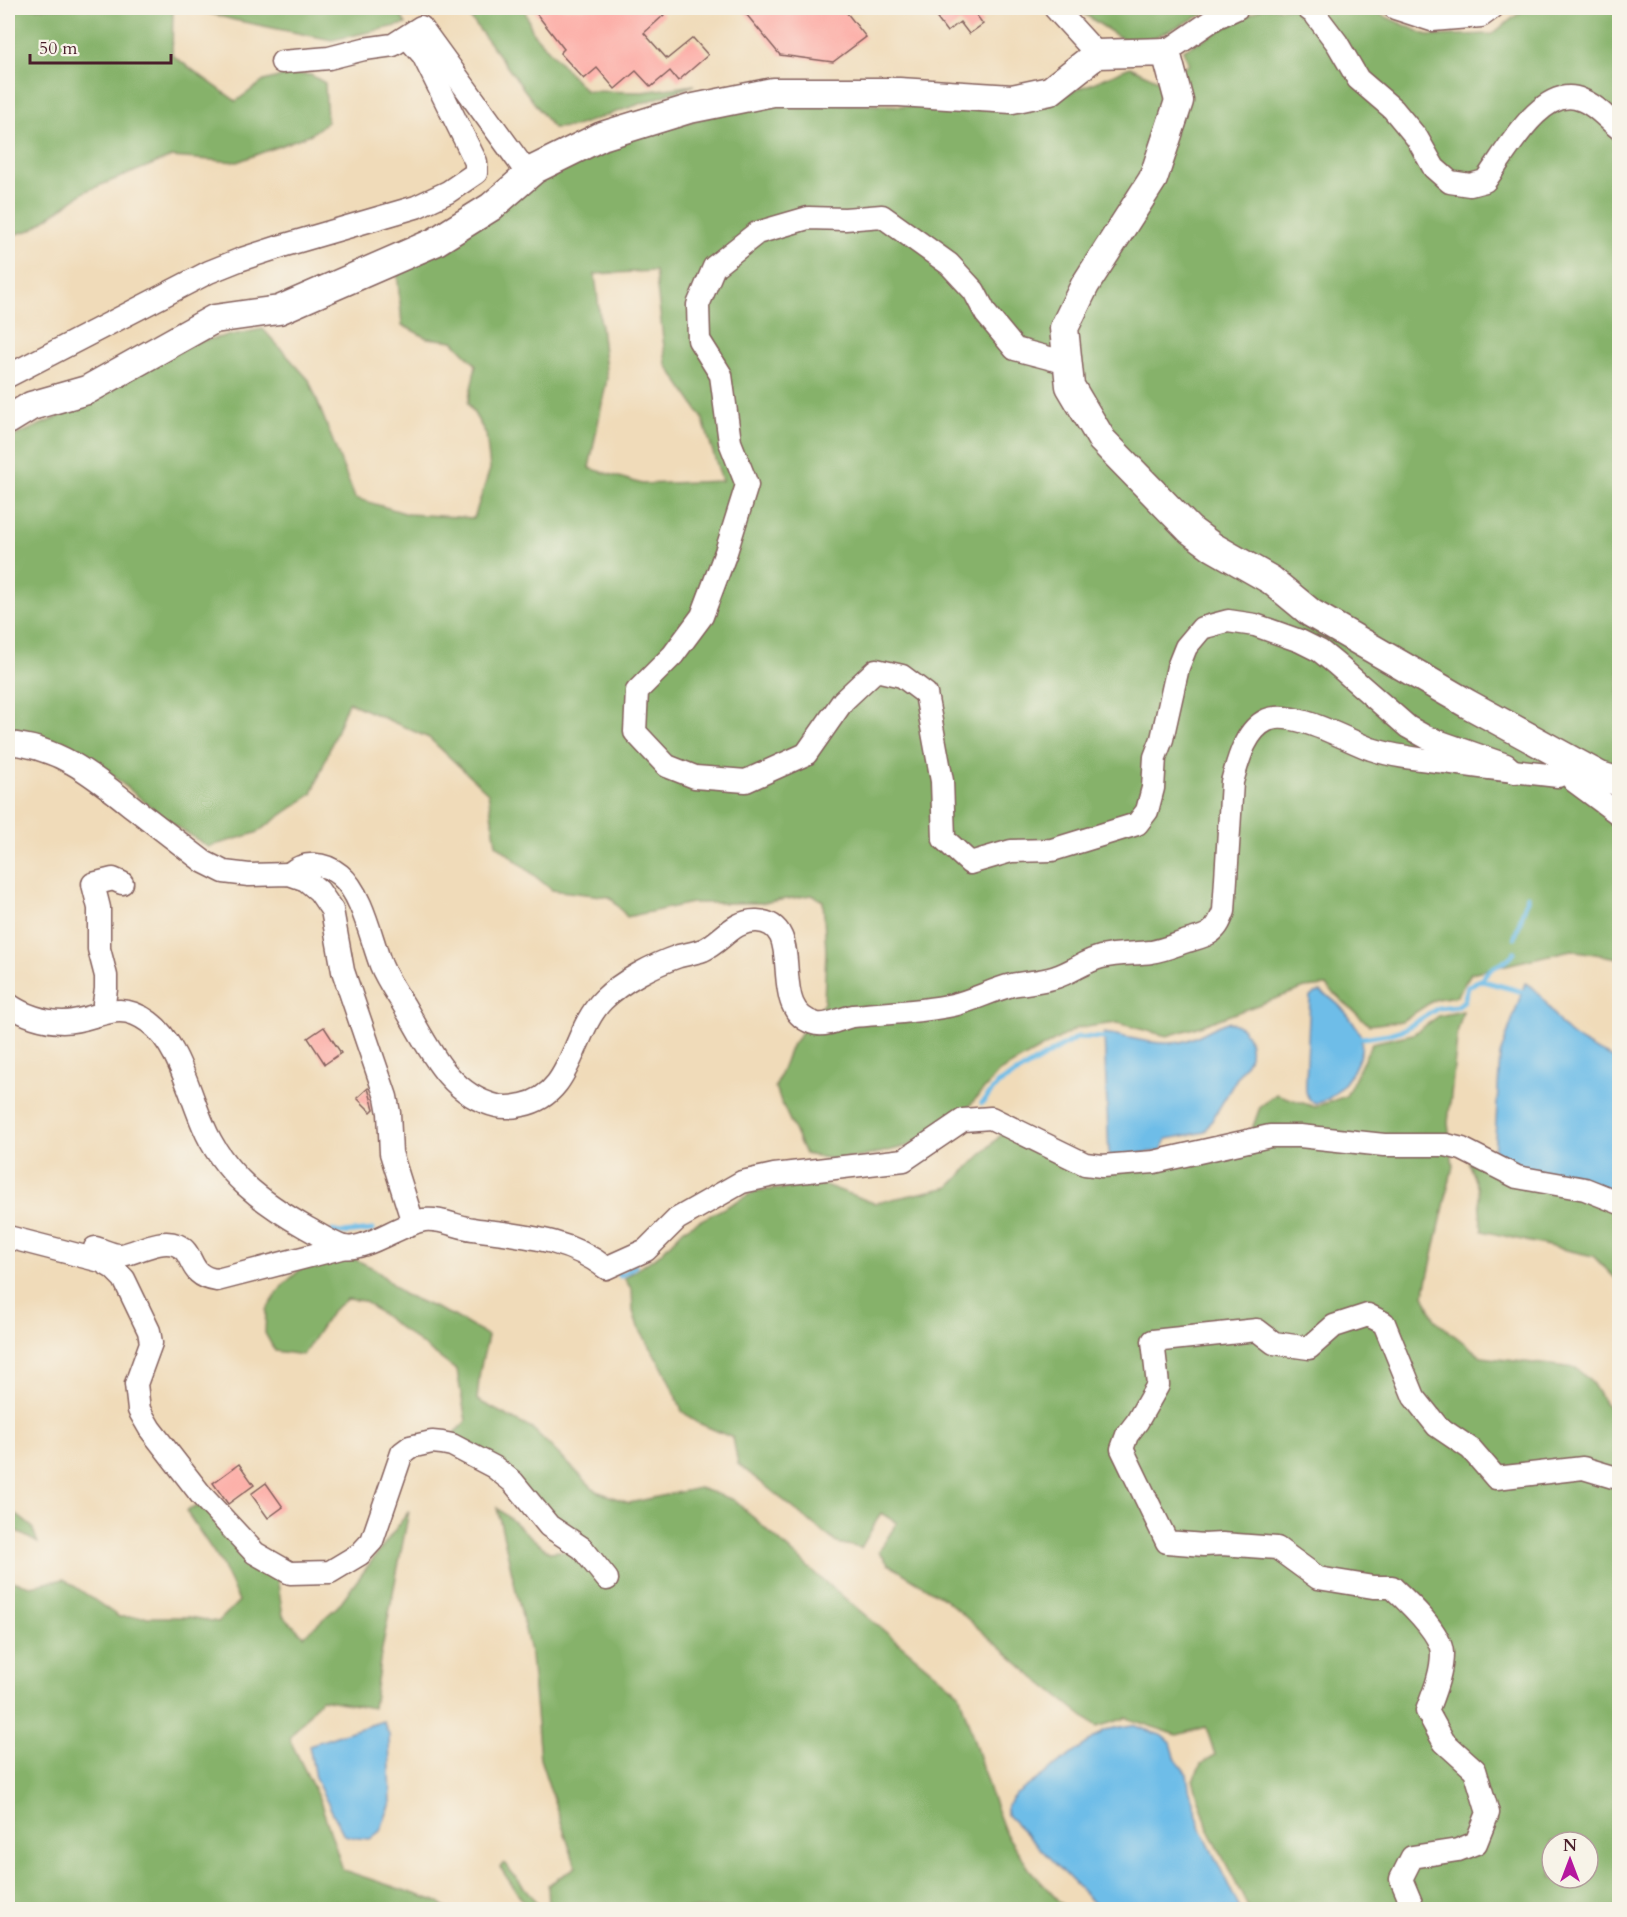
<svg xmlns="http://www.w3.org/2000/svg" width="1627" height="1917" font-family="Cardo,serif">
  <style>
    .forest { fill: #86b26a; stroke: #68684a; stroke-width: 1.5; fill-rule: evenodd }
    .water { fill: #6ebde8; stroke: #5c6e8a; stroke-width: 1.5 }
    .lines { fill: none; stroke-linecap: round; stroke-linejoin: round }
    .stream { stroke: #6ebde8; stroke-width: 5 }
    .building { fill: #fda9a3 }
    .minor-casing { stroke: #84615d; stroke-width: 25 }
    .tertiary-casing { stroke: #84615d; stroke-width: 31 }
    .minor { stroke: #fff; stroke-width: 22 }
    .tertiary { stroke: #fff; stroke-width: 28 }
  </style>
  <rect width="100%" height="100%" fill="#f7f3e8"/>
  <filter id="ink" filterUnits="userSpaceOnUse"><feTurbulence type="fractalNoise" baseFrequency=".0167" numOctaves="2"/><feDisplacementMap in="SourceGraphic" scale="12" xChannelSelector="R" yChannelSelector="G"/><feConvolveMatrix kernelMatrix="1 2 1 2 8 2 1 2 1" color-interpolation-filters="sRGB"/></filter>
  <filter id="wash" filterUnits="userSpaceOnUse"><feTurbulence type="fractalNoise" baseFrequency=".008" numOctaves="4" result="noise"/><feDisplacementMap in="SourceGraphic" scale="24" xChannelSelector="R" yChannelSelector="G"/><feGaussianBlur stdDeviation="1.35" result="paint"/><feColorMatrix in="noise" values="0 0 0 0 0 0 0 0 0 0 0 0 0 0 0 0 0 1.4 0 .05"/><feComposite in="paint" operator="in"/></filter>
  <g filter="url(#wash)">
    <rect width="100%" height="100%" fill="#f0dbb9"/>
    <g class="forest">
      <path d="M8 8H173L172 55 236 101 264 81 289 74 311 75 325 83 327 122 311 134 237 162 171 157 86 191 31 230 8 236Z"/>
      <path d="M190 8H396L406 24 332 40 234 20Z"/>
      <path d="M468 8H524L533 33 586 91 642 92 695 85 573 127 553 128 469 16Z"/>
      <path d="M1075 8H1217L1151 39 1125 41Z"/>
      <path d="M1262 8H1366L1429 36 1492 34 1526 8H1619V958L1571 950 1471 973 1457 996 1436 999 1402 1021 1369 1025 1326 986 1305 988 1194 1028 1167 1036 1117 1023 1077 1028 999 1072 966 1110 908 1146 862 1157 831 1159 805 1154 775 1088 790 1048 824 1003 826 951 823 901 812 895 762 903H692L627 917 610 897 552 890 496 844 488 793 429 738 348 702 312 794 256 833 208 847 167 820 98 764 43 738 8 735V439L58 417 195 342 263 329 309 380 355 498 408 514 474 518 490 469 486 434 468 403 476 365 453 341 427 338 402 325 397 271 535 179 616 141 767 101 1022 110 1091 84 1130 67 1164 83 1189 64 1183 50ZM655 271 666 364 702 417 722 481 642 484 589 468 607 379 595 274Z"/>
      <path d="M1463 1011 1458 1030 1448 1123 1453 1166 1424 1295 1435 1320 1482 1357 1576 1368 1592 1383 1605 1404 1619 1411V1909H1249L1208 1828 1193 1780 1201 1764 1215 1755 1206 1727 1177 1735 1126 1718 1097 1727 1035 1678 945 1599 888 1564 879 1551 897 1523 881 1513 861 1548 837 1543 738 1464 733 1438 696 1422 682 1411 665 1372 638 1327 633 1311 632 1290 624 1278 659 1255 684 1229 756 1191 825 1185 874 1203 949 1187 1004 1132 1084 1170 1246 1146 1260 1107 1276 1094 1315 1107 1346 1096 1372 1043 1413 1034 1439 1016ZM1552 1842H1588V1878H1552Z"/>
      <path d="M1468 1162 1575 1193 1619 1211V1282L1593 1256 1482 1231 1478 1189Z"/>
      <path d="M350 1257 375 1269 403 1294 454 1316 488 1336 480 1370 477 1400 534 1430 596 1491 629 1503 699 1488 734 1500 818 1576 959 1693 990 1792 1006 1834 1030 1870 1066 1909H549L548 1885 576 1867 540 1759 531 1656 497 1508 549 1552 571 1550 452 1436 466 1421 457 1371 364 1301 347 1299 332 1311 303 1355 275 1351 265 1333 266 1310 283 1285 302 1268Z"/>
      <path d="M203 1504 277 1577 283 1616 304 1636 338 1606 409 1511 381 1654 373 1708 321 1699 289 1738 320 1801 343 1870 436 1901 447 1909 8 1910V1580L31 1586 64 1579 119 1617H189L218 1622 239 1601 221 1563 186 1511Z"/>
      <path d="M8 1508 32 1527 38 1543 13 1529 8 1538Z"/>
      <path d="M504 1863 542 1909H530L524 1903 500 1867Z"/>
    </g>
    <g class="water">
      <path d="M1525 983C1546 994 1552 1018 1569 1033 1583 1045 1603 1053 1619 1061V1193L1520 1167 1494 1156 1500 1055Z"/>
      <path d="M1321 992C1334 999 1344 1009 1352 1021 1355 1026 1359 1031 1361 1037 1368 1067 1318 1123 1307 1095 1305 1091 1306 1085 1306 1081L1310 997 1315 993Z"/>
      <path d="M1227 1022C1245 1024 1252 1039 1250 1056L1205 1132 1167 1139 1161 1151 1109 1157 1104 1033C1131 1037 1162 1049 1188 1040 1202 1035 1213 1027 1227 1022Z"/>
      <path d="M383 1721 389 1735 391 1803 380 1831 370 1839 357 1838 344 1835 315 1778 309 1745Z"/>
      <path d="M1132 1725 1163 1736 1171 1743 1176 1760 1187 1774 1189 1788 1201 1829 1240 1909H1100L1007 1815V1805L1014 1796 1105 1730Z"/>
    </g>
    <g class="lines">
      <g class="stream">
        <path d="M1515 937 1528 896"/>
        <path d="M1482 980C1487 966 1506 965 1514 953"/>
        <path d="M1356 1039 1389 1034 1405 1029 1438 1008 1458 1006 1464 1001 1468 987 1479 980 1527 993"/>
        <path d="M982 1103 998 1084 1078 1037 1109 1038"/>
        <path d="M903 1171 910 1170 925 1159"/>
        <path d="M332 1231 341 1233 373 1230"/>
        <path d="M614 1269 620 1276 635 1266"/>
      </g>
    </g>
    <g id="blocks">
      <g class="building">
        <path d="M532 8H657L664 15 644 33 667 59 693 38 708 55 678 81 670 71 651 87 636 71 615 89 597 68 584 79 560 53 564 49Z"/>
        <path d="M741 8H843L866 37 833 62 780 55Z"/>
        <path d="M929 8H980L974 12 983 24 969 34 960 22 947 32Z"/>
        <path d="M324 1027 341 1053 325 1064 308 1038Z"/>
        <path d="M368 1088 374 1109 371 1112 357 1098Z"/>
        <path d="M239 1464 254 1485 228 1504 213 1483Z"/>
        <path d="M266 1483 283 1507 268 1518 251 1494Z"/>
      </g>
    </g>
  </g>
  <g filter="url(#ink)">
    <use href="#blocks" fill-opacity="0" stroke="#84615d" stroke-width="1.5"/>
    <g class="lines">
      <g class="minor-casing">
        <g id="minor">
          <path d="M1055 8 1097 54"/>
          <path d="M1307 8 1315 14 1337 43 1358 79 1393 109 1417 138 1434 168 1450 182 1470 185 1485 181C1505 155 1542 82 1582 100 1596 105 1608 120 1620 129"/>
          <path d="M1395 8 1432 20 1481 16 1492 8"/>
          <path d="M1166 52 1217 17 1237 8"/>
          <path d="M282 62 329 58 364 49 393 45 421 27 528 174"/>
          <path d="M1068 363 1015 349 986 314 974 291 949 264 882 216 845 219 808 218 757 233 714 267 698 305 699 340 721 375 730 442 747 485 726 552 702 616 673 655 637 691 635 732 667 766 695 777 746 781 806 754 843 701 876 670 902 676 926 694 942 781 944 839 970 863 1011 851 1052 850 1137 824 1147 811 1153 788 1155 757 1162 739 1178 667 1186 647 1202 628 1228 621 1255 625 1300 641 1320 651 1336 664 1408 727 1426 737 1506 765 1514 772"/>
          <path d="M8 376 209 272 239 260 282 246 416 207 448 192 476 173V162L423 55 407 37"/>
          <path d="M8 743C60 747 95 777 134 808 157 826 181 844 204 862L224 872 249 875 289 874 306 880 319 891 332 910 343 971 386 1097 389 1113 391 1153 413 1223"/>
          <path d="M1566 771 1574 781 1620 815"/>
          <path d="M289 874C304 861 324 862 340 875 362 893 371 939 381 965 387 980 398 995 406 1009 429 1048 449 1095 497 1106 505 1108 514 1107 522 1105 574 1095 571 1032 603 1000 622 981 653 965 679 956 687 954 695 953 703 950 722 942 733 920 757 921 810 924 763 1012 817 1024 828 1026 842 1018 853 1016 886 1013 921 1012 953 1005 974 1000 992 990 1012 985 1027 982 1042 982 1056 977 1072 972 1085 961 1101 957 1118 953 1135 954 1151 952 1164 950 1175 945 1187 941 1194 939 1205 937 1211 932 1218 927 1221 919 1224 911L1232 782C1238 761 1245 730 1267 720 1293 709 1346 740 1371 749 1395 757 1420 759 1444 762 1482 768 1520 772 1558 776L1566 771 1571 761"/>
          <path d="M8 1004C23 1015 44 1022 63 1022 96 1022 116 997 149 1022 178 1043 189 1093 203 1125 223 1174 263 1203 307 1228 318 1234 331 1243 343 1247 364 1252 402 1223 424 1220 441 1218 457 1227 473 1229 519 1236 567 1237 606 1268L646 1250 677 1219 742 1182 774 1175 904 1160 963 1120 991 1118 1085 1164 1102 1166 1154 1162 1270 1136H1300L1384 1145H1446L1462 1149 1517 1177 1585 1189 1620 1203"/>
          <path d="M105 1011 104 1003 106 989V976L99 949V908L93 884 113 879 122 883"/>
          <path d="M8 1237 101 1261 113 1268 124 1279 149 1331 151 1343 136 1384 139 1410 150 1429 202 1496 255 1553 290 1573 330 1572 360 1554 372 1541 402 1453 410 1447 432 1442 442 1443 452 1445 494 1467 513 1482 549 1526 582 1548 607 1579"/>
          <path d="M95 1248C103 1250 114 1256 122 1255 138 1252 160 1238 177 1245 196 1253 186 1276 217 1280L345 1247"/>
          <path d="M1414 1910 1401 1879 1412 1857 1458 1850 1476 1843 1488 1813 1475 1770 1444 1742 1427 1711C1434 1692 1442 1673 1442 1653 1441 1632 1407 1601 1392 1587H1373L1318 1578 1277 1548 1222 1544 1204 1545 1167 1542 1122 1449 1127 1435 1137 1422 1158 1385 1153 1341 1257 1330 1274 1343 1309 1348 1334 1326 1368 1315 1384 1323 1414 1397 1437 1426 1471 1449 1496 1478 1583 1468 1620 1479"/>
        </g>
      </g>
      <g class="tertiary-casing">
        <path id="tertiary" d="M8 420 31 406 87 390 214 319 279 310 435 242 491 207 535 169 602 136 689 109 773 92H899L1012 99 1050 91 1097 54 1166 52 1179 101 1153 179 1085 285 1064 328 1070 386 1102 440 1190 530 1213 547 1271 580 1311 613 1468 704 1600 776 1620 782"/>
      </g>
      <use href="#minor" class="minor"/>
      <use href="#tertiary" class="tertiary"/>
    </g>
  </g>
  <rect width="1627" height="1917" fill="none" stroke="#f7f3e8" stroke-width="30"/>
  <g transform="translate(1570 1860)"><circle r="28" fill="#f7f3e8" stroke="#b29e9c" stroke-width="1.5"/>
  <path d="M0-4.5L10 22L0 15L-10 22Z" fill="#b5179e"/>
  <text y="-9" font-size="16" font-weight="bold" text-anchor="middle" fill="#4a1f2b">N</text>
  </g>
  <path d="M30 54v9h141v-9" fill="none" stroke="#4a1f2b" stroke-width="3"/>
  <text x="39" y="54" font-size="18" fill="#4a1f2b" stroke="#f7f3e8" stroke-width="4.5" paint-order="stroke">50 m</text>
</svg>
